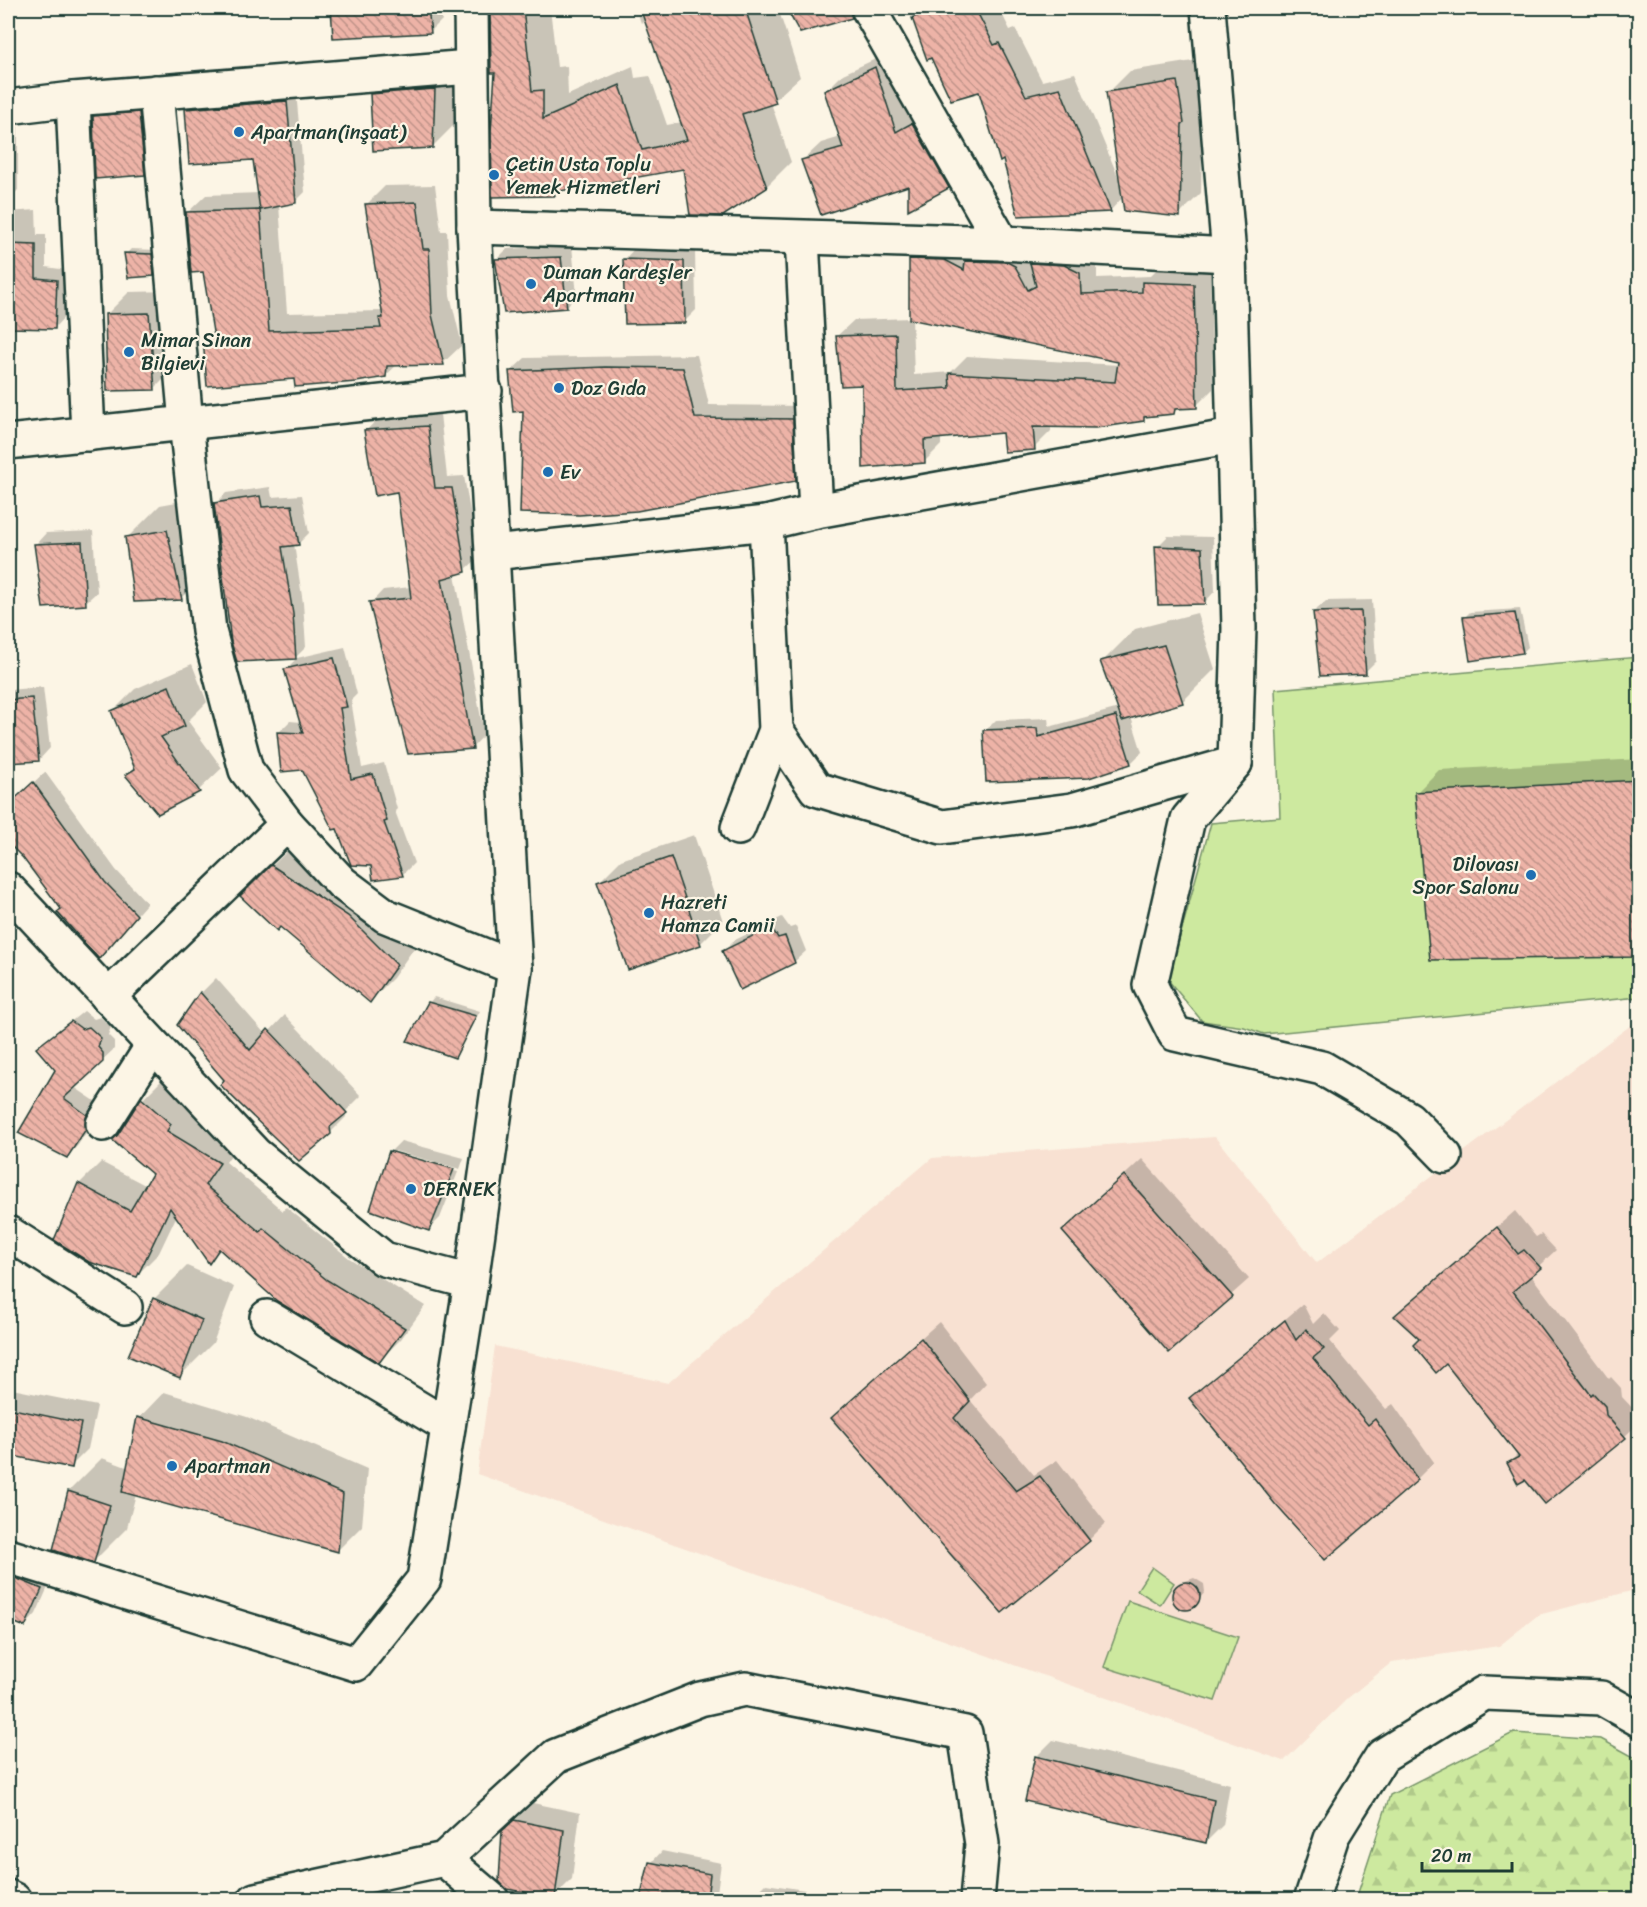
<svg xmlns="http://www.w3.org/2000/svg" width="1647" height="1907" font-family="Sriracha,sans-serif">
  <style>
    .built { fill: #f8e1d2 }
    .forest { fill: url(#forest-firs); stroke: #76936a; stroke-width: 1.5 }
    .pitch { fill: #cde99f; stroke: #76936a; stroke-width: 1.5 }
    .shadow { fill: #0003; fill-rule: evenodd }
    .building { fill: url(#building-back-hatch); stroke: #1f3d34; stroke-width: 1.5 }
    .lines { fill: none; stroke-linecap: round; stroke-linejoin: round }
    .minor-casing { stroke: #1f3d34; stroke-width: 38 }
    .minor { stroke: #fcf5e5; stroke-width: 33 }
    .poi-dot { fill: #1f6fb2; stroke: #fcf5e5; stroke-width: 2 }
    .labels { text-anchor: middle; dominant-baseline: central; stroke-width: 4.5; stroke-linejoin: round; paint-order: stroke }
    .poi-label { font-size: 20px; fill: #1f3d34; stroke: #fcf5e5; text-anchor: start }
  </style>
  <defs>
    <pattern id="forest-firs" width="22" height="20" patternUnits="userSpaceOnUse" patternTransform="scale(1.5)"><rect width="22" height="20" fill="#cde99f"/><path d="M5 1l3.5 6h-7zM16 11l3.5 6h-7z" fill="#b0c98a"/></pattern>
    <pattern id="building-back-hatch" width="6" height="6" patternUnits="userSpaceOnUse" patternTransform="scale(1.5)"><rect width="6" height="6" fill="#edb3a7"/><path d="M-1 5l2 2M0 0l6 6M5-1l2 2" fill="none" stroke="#bf9389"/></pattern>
  </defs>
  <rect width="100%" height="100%" fill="#fcf5e5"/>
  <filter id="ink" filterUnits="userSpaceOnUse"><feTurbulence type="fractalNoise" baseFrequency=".0167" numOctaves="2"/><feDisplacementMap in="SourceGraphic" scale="12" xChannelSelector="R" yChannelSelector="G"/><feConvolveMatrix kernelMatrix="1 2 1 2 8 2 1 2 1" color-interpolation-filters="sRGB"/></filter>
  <g filter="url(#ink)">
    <path class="built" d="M1639 1019V1589L1538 1615 1499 1646 1392 1662 1348 1698 1284 1761 477 1474 495 1346 668 1383 932 1158 1215 1137 1317 1263Z"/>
    <path class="forest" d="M1513 1733 1601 1739 1639 1760V1899H1356L1390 1795Z"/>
    <g class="pitch">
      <path d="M1639 657V997L1264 1034 1244 1027 1202 1021 1168 980 1211 823 1280 817 1275 689Z"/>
      <path d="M1152 1567 1174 1583 1160 1605 1137 1590Z"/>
      <path d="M1128 1601 1238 1637 1215 1701 1104 1667Z"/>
    </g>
    <g class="shadow">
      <path d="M332 8H440L442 20 431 31 334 36Z"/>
      <path d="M490 8H550L557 67 567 66 568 95 633 66 635 78 650 76 667 125 682 122 647 21 641 23 636 8H778L800 77 771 103 791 162 766 187 684 167 559 190 554 194 496 71 492 72Z"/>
      <path d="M787 8H849L835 21 801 31Z"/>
      <path d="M909 8H999L1010 30 1015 28 1042 81 1075 73 1119 179 1108 93 1130 71 1199 60 1203 102 1201 193 1179 215 1123 197 1111 210 1019 215 1004 158 980 90 932 56 927 58Z"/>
      <path d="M1109 8H1170L1162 16 1109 13Z"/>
      <path d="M893 51 966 170 948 187 910 183 803 160 821 143 841 137 826 91 843 74Z"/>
      <path d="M457 67 456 123 433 146 372 94 395 72Z"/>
      <path d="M296 91 305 192 295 202 279 205 287 313 383 311 367 204 385 186 435 185 441 231H447L450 295 462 345 443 363 398 364 385 376 295 378 204 340 214 330 204 270 187 213 206 195 259 193 254 159 187 109 197 99Z"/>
      <path d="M150 102 155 163 144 174 94 117 105 106Z"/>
      <path d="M8 125 18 127V190L9 199Z"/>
      <path d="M36 210 37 235H46V267L67 270 65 316 55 327 8 326V212Z"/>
      <path d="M927 243 1097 257V278L1150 276 1160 266 1210 268 1213 389 1196 406 1179 407 1173 413 1148 415 1144 419 1051 426V431L1034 448 1004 431 941 437V445L924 462 863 384 837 336 854 320 911 318 910 260ZM912 318 1119 361V365L967 356 951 372 914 375Z"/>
      <path d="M572 246 577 295 566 307 496 260 507 249Z"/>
      <path d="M635 248 695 250 696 310 685 321 624 260Z"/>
      <path d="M131 249 157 250 158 269 153 274 126 254Z"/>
      <path d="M172 291 177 366 155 388 107 314 129 292Z"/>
      <path d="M8 335 13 398 8 403Z"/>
      <path d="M697 355 709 405 806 406 809 466 795 480 524 410 511 371 525 358Z"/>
      <path d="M440 414 447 477 464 476 478 558 465 570 455 574 484 735 472 748 371 603 383 590 411 587 398 490 366 431 378 418Z"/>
      <path d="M270 487 272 497 302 495 309 533 298 544H294L303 603 306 647 295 658 215 504 226 493Z"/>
      <path d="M199 498 214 565 181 598 127 538 160 505Z"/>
      <path d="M93 531 97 592 85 603 35 545 46 533Z"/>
      <path d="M1168 536 1213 537 1215 591 1204 603 1157 547Z"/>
      <path d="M1372 600 1376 661 1365 672 1314 612 1326 601Z"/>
      <path d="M1520 609 1528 647 1523 652 1465 617 1470 612Z"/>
      <path d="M1197 613 1215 669 1182 702 1131 717 1142 752 1131 763 985 731 996 720 1048 718 1049 727 1119 708 1102 662 1135 629Z"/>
      <path d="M345 647 357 694 351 700 362 768 384 763 397 809 395 811 414 863 402 875 372 864 338 828 279 732 290 721 301 722 286 669 297 658Z"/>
      <path d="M192 664 207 702 188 721 222 768 199 790 159 812 127 775 135 767 112 712 135 689Z"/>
      <path d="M43 687 50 748 39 760 8 761V690Z"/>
      <path d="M1640 759V956L1417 792 1439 770Z"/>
      <path d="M45 772 116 870 147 903 99 957 8 839V806Z"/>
      <path d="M694 835 723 921 700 944 599 882 621 860Z"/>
      <path d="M296 843 419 941 393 978 370 1001 265 873Z"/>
      <path d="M782 917 790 928 796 926 806 951 794 962 724 951 735 940Z"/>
      <path d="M216 978 266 1035 285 1015 361 1096 345 1112 346 1117 330 1133 226 1080 179 1025 201 993Z"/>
      <path d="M434 997 480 1011 455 1057 429 1003Z"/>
      <path d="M84 1011 94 1019 100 1017 111 1027 108 1035 114 1041V1049L74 1087 98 1103 96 1117 78 1145 67 1156 57 1070 38 1048Z"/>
      <path d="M164 1078 192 1101 188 1108 241 1141 226 1162 283 1211 286 1207 349 1258 425 1306 401 1339 379 1361 221 1249 209 1262 177 1215 159 1253 137 1275 79 1184 101 1162 147 1186 154 1174 143 1099Z"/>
      <path d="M401 1141 464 1158 460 1169 395 1151V1154L458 1172 440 1218 429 1229 390 1152Z"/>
      <path d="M1142 1159 1249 1279 1169 1350 1064 1231Z"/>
      <path d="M1515 1211 1536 1237 1541 1234 1556 1250 1530 1274 1609 1379 1611 1377 1621 1388 1622 1397 1640 1416V1422L1625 1436 1545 1501 1526 1478 1508 1464 1518 1454 1446 1361 1396 1316Z"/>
      <path d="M187 1266 234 1287 213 1343 180 1376 154 1299Z"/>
      <path d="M1303 1304 1313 1324 1324 1313 1340 1331 1330 1341 1386 1409 1393 1404 1434 1462 1417 1479 1191 1399Z"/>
      <path d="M939 1322 986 1383 970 1400 1034 1475 1057 1460 1106 1523 1089 1540 850 1401Z"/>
      <path d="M12 1389 97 1406 88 1449 71 1466 8 1453V1393Z"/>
      <path d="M164 1392 247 1417 367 1469 362 1526 337 1551 136 1494 127 1528 94 1561 55 1549 69 1491 102 1458 129 1468 139 1418Z"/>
      <path d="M8 1565 52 1578 36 1614 25 1626 8 1618Z"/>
      <path d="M1194 1578 1204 1584 1205 1592 1192 1608 1183 1609 1176 1604 1174 1596 1183 1582Z"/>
      <path d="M1053 1740 1230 1784 1223 1825 1206 1842 1036 1757Z"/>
      <path d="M533 1803 580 1813 572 1879 555 1896 504 1831Z"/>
      <path d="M662 1851 721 1863 716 1900H642L651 1863Z"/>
      <path d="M766 1884 868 1900H755L756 1894Z"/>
    </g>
    <g class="building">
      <path d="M331 8H428L431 33 333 38Z"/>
      <path d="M490 8H523L532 91 543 90V119L620 85 642 150 687 140 640 8H745L776 103 742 114 767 188 723 216 690 215 683 169 554 192 555 196 492 197 491 132 495 73H491Z"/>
      <path d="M786 8H849L852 18 800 33Z"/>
      <path d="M935 8H975L994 45 999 43 1026 96 1060 88 1111 212 1018 216 1003 160 1000 162 979 92 951 100 931 58 927 60 912 18Z"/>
      <path d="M875 67 896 132 912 123 949 188 908 210V186L821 215 801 160 843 148 824 91Z"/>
      <path d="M1177 81 1184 123 1182 124 1180 217 1124 211 1106 92Z"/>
      <path d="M435 89 433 148 373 151 370 94Z"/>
      <path d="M287 101 296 203 260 210 253 160 189 164 185 109Z"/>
      <path d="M139 112 145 175 95 179 93 116Z"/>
      <path d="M417 202 423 249H429L432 315 444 365 387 366 386 377 356 382 295 387 294 379 207 386 203 339 214 338 203 272 191 273 186 212 260 210 269 331 381 328 379 318H383L365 204Z"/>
      <path d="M8 244 36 245V278L57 280 55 329 8 328Z"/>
      <path d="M124 253 152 254 154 276 128 278Z"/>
      <path d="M561 257 567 308 504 313 495 259Z"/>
      <path d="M623 259 684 261 685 323 625 324Z"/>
      <path d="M909 259 945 260 964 270 965 261 1007 262 1015 266 1028 290 1036 286 1030 263 1064 265 1080 273 1081 294 1142 292V282L1194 284 1197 408 1175 409 1174 414 1144 417V421L1096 428 1033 427 1035 450 1004 452 1002 433 924 440 925 463 863 468 862 385 841 386 836 336 896 334 897 391 950 388 949 373 1115 382 1118 362 909 319Z"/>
      <path d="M149 313 155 390 107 391 105 314Z"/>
      <path d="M605 367 683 368 695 418 793 419 796 481 637 511 579 515 520 513 523 411 513 412 509 371Z"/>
      <path d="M428 426 435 488H452L466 572 442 579 473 749 408 754 369 602 411 598 397 492 375 496 364 430Z"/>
      <path d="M260 496 262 507 292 505 299 545 282 547 293 614 296 659 237 662 231 642 214 503Z"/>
      <path d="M167 530 182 600 134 602 125 537Z"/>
      <path d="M82 542 86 605 43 608 34 544Z"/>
      <path d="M1155 546 1202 548 1205 604 1158 605Z"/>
      <path d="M1361 611 1366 674 1320 676 1313 612Z"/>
      <path d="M1515 613 1523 653 1470 661 1463 617Z"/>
      <path d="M1164 645 1183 703 1122 721 1100 661Z"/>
      <path d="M334 658 347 707 340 708 351 779 373 774 387 821 384 822 403 876 373 880 371 866 351 865 337 829 333 830 302 770 281 772 277 732 303 733 284 669Z"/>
      <path d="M169 686 185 726 161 737 200 792 158 814 125 775 135 769 111 711Z"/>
      <path d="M32 698 39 761 8 763V700Z"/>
      <path d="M1116 716 1131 764 1089 778 986 782 983 730 1037 728 1038 737Z"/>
      <path d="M1640 780V957L1430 960 1415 792Z"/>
      <path d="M33 782 105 882 137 915 99 959 57 912 61 909 23 858 8 843V805Z"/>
      <path d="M671 857 701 945 628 970 597 882Z"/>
      <path d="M271 865 348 916 397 965 370 1003 280 927 277 931 240 896Z"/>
      <path d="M771 927 778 938 785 936 795 963 740 990 722 951Z"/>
      <path d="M200 992 250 1050 268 1029 347 1113 330 1127 331 1134 299 1161 220 1085 224 1080 177 1025Z"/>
      <path d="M428 1002 476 1016 455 1058 407 1041Z"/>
      <path d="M71 1021 82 1029 89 1027 101 1038 98 1047 103 1053V1062L64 1098 87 1115 86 1129 67 1158 18 1133 55 1070 36 1048Z"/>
      <path d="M141 1098 171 1124 167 1131 220 1163 205 1185 260 1232 263 1228 327 1280 405 1328 379 1363 277 1301 219 1249 209 1264 170 1208 137 1277 89 1262 54 1240 78 1183 130 1211 152 1174 112 1140Z"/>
      <path d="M389 1151 454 1169 429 1231 370 1210Z"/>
      <path d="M1124 1175 1233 1297 1169 1353 1062 1231Z"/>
      <path d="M1497 1227 1518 1254 1524 1250 1541 1268 1513 1291 1591 1395 1593 1393 1605 1406 1606 1415 1626 1438 1545 1504 1525 1480 1518 1484 1507 1463 1519 1457 1446 1364 1436 1373 1413 1345 1419 1339 1394 1316Z"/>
      <path d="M153 1298 202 1320 180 1378 128 1356Z"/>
      <path d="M1285 1320 1296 1340 1306 1329 1324 1349 1313 1358 1368 1425 1375 1419 1418 1480 1325 1560 1275 1504 1189 1398Z"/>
      <path d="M921 1338 970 1401 954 1418 1016 1491 1040 1476 1090 1541 1002 1613 831 1418Z"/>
      <path d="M8 1408 81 1423 72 1468 8 1455Z"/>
      <path d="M137 1417 222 1441 343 1494 338 1552 122 1492Z"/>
      <path d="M68 1491 110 1505 94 1563 53 1550Z"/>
      <path d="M8 1575 42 1589 25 1627 8 1620Z"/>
      <circle cx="1186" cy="1596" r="14"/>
      <path d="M1035 1756 1214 1800 1206 1843 1025 1801Z"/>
      <path d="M514 1820 564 1830 555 1897 506 1889 499 1881 502 1831Z"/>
      <path d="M649 1862 710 1874 707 1899H640Z"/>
    </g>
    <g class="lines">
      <g class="minor-casing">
        <g id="minor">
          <path d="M868 8 1002 243"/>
          <path d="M156 92 186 423 209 631 246 770 287 824 342 883 386 916 515 968"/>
          <path d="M73 99 88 434"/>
          <path d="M8 107 73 99 470 67"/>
          <path d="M474 227 1002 243 1229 255"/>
          <path d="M802 238 816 511"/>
          <path d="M8 442 485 391"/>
          <path d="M493 553 766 523 816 511 1233 436"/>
          <path d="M776 730 816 789 942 827 1072 810 1235 763 1239 628 1229 255 1208 8"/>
          <path d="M1235 763 1188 819 1150 985 1175 1034 1322 1068 1409 1119 1445 1156"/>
          <path d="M738 828 776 730 766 523"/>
          <path d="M8 889 255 1154 384 1259 471 1282"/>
          <path d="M108 997 287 824"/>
          <path d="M103 1124 153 1045"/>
          <path d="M8 1233 125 1307"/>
          <path d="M267 1317 448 1426"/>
          <path d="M8 1556 356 1664 424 1579 471 1282 515 968 474 227 471 8"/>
          <path d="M444 1859 492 1900"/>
          <path d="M8 1897 14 1900"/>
          <path d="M255 1900 444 1859 556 1756 700 1699 745 1689 965 1733 982 1844 977 1900"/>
          <path d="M1311 1900 1332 1836 1382 1756 1484 1693 1601 1698 1640 1720"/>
        </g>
      </g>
      <use href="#minor" class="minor"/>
    </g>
  </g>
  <g class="poi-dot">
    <circle cx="239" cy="132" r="6"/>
    <circle cx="494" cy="175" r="6"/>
    <circle cx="531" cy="284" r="6"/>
    <circle cx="129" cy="352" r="6"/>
    <circle cx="559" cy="388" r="6"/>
    <circle cx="548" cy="472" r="6"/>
    <circle cx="1531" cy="875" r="6"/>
    <circle cx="649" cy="913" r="6"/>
    <circle cx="411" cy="1189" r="6"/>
    <circle cx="172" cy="1466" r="6"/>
  </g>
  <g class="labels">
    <g class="poi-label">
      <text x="251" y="132">Apartman(inşaat)</text>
      <text x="506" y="164">Çetin Usta Toplu<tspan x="506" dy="23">Yemek Hizmetleri</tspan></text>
      <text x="543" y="272">Duman Kardeşler<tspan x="543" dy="23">Apartmanı</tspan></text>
      <text x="141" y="340">Mimar Sinan<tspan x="141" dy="23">Bilgievi</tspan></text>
      <text x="571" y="388">Doz Gıda</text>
      <text x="560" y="472">Ev</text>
      <text x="1519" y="864" text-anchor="end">Dilovası<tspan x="1519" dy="23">Spor Salonu</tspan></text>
      <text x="661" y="902">Hazreti<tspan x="661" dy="23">Hamza Camii</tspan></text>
      <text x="423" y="1189">DERNEK</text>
      <text x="184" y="1466">Apartman</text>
    </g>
  </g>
  <rect width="1647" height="1907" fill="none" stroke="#fcf5e5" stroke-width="30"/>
  <rect x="15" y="15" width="1617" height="1877" fill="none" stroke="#1f3d34" stroke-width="2" filter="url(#ink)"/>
  <path d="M1422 1862v9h90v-9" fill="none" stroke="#1f3d34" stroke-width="3"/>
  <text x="1431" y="1862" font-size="18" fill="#1f3d34" stroke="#fcf5e5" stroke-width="4.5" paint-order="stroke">20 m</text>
</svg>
